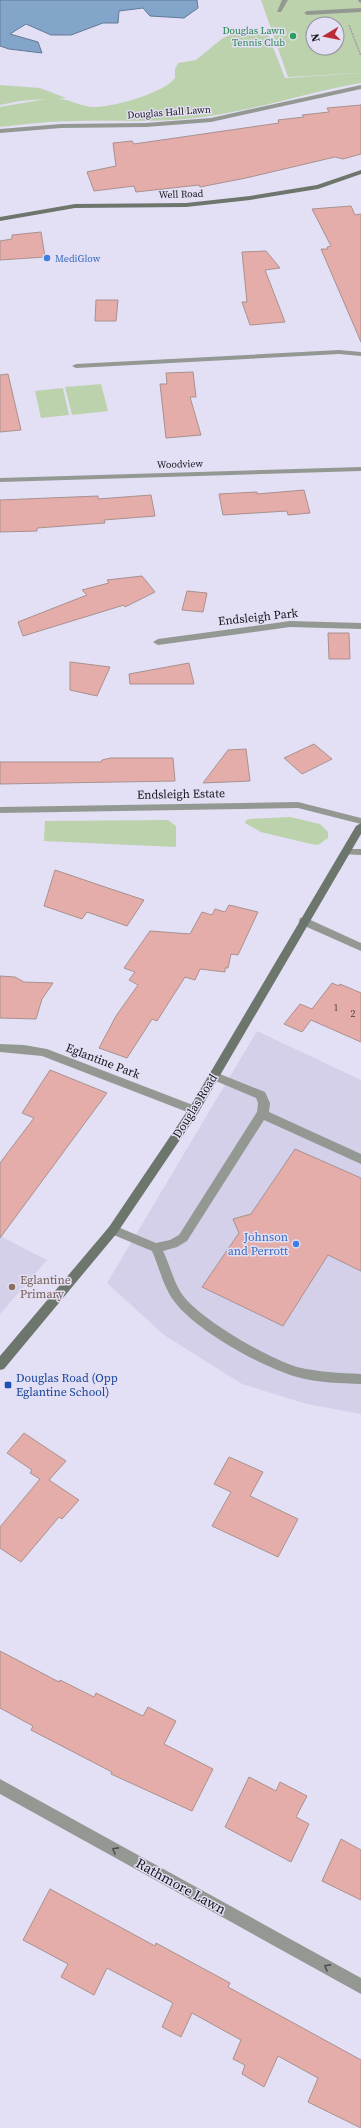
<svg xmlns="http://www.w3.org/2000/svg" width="361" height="2128" font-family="'Source Serif 4',serif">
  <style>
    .built { fill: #d4d0ea }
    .green { fill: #bcd2ac; fill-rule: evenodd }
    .water { fill: #83a5ca; stroke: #627a96 }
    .building { fill: #e5ada9; stroke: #a8918f }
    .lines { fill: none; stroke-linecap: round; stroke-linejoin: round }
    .path { stroke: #9e9bab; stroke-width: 1.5; stroke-dasharray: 2 1; stroke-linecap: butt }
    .service { fill: #939992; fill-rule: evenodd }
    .minor { fill: #939992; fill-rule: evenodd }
    .secondary { fill: #6d766c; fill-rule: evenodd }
    .oneway { stroke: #4e5051 }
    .leisure-dot { fill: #2e9e5b; stroke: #e3dff4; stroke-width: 1.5 }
    .shop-dot { fill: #3f7fe0; stroke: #e3dff4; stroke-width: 1.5 }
    .education-dot { fill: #8d6e63; stroke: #e3dff4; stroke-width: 1.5 }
    .transit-dot { fill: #1a4fb4; stroke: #e3dff4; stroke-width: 1.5 }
    .labels { text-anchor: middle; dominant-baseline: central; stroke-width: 3; stroke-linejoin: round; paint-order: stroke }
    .far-leisure-label { font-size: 10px; fill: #27864d; stroke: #e3dff4; text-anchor: end }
    .far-street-label { font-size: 10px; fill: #16141b; stroke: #e3dff4 }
    .far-shop-label { font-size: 10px; fill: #366cbe; stroke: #e3dff4; text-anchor: start }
    .number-label { font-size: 10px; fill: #4a3a3e }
    .street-label { font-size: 12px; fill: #16141b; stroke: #e3dff4 }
    .shop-label { font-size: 12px; fill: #366cbe; stroke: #e3dff4; text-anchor: end }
    .education-label { font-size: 12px; fill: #785e54; stroke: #e3dff4; text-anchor: start }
    .transit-label { font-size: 12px; fill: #164399; stroke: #e3dff4; text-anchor: start }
    .near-street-label { font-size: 14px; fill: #16141b; stroke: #e3dff4 }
  </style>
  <rect width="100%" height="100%" fill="#e3dff4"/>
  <g class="built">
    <path d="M257 1031 361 1080V1414L307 1404 242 1384 164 1335 107 1283Z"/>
    <path d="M0 1236 47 1260 0 1314Z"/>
  </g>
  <g class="green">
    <path d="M261 0H361V73L288 77ZM313 24H337V48H313Z"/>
    <path d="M250 31 268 34 285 78 361 73V83C308 92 257 110 203 117 162 123 121 120 79 121 52 121 26 124 0 127V107L46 99 20 101 0 105V85L40 88 66 98 58 99C70 99 80 106 91 107 110 108 163 94 175 78V69L178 63 196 60 223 38 238 32Z"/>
    <path d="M101 384 108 411 72 415 65 387Z"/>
    <path d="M63 388 69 415 41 418 35 391Z"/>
    <path d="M290 817 320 824 328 832V838L318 845 311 844 261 832 245 823 246 820 250 819Z"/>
    <path d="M168 820 176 826V847L44 841 45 821Z"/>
  </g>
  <path class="water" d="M0 0H197L198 8 184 18 150 16 143 8 119 11 118 23H103L71 35H51L26 24 10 34 38 42 42 53 9 49 0 46Z"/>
  <g class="building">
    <path d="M361 105V154L343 159 335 157 246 178 200 187 199 185 136 192 134 186 94 191 87 172 116 166 113 143 132 141 134 144 279 123 278 120 304 117 302 115 329 112 327 108Z"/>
    <path d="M351 206 355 215 361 214V342L321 249H328L327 247 331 246 312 209Z"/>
    <path d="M41 232 45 257 0 260V241L12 239V235Z"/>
    <path d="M266 251 280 268 265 270 285 322 250 325 242 302H247L242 252Z"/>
    <path d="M96 300H118L116 321H95Z"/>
    <path d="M193 372 196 397H190L201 435 166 438 160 384H167L166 373Z"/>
    <path d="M8 374 21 430 0 432V375Z"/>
    <path d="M304 490 310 513 288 515 287 511 223 515 219 494 257 492V494Z"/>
    <path d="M151 495 155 516 104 520 105 523 37 528V531L0 532V500L98 496V499Z"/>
    <path d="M142 576 155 592 125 607 124 605 23 636 18 622 87 595 82 590 109 583 107 580Z"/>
    <path d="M187 591 207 593 203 612 182 610Z"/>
    <path d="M328 633H349L350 659H329Z"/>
    <path d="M70 662 110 667 97 696 70 690Z"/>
    <path d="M189 663 194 684H130L129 674Z"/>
    <path d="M314 744 332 759 302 774 284 758Z"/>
    <path d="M246 749 250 781 203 783 228 750Z"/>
    <path d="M111 758H173L175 781 0 784V762H101L102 760Z"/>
    <path d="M55 870 105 887 144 900 127 926 87 912 82 919 44 906Z"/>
    <path d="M229 905 258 912 238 955 231 954 228 968H225V972L200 969 195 980 185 977 157 1021 152 1019 127 1058 99 1048 116 1016 138 985 129 980 135 972 124 968 150 931 190 934 202 912 212 915 215 909 225 912Z"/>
    <path d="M0 976 15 977 24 982 53 983 42 999 36 1019 0 1018Z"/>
    <path d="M332 983 339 986 340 984 361 993V1042L311 1020 302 1032 284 1024 300 1004 312 1009Z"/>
    <path d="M50 1070 107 1093 0 1238V1163L34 1118 22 1113Z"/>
    <path d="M295 1149 361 1178V1271L328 1255 283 1326 202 1287 239 1233 233 1219 251 1214Z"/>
    <path d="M24 1433 66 1461 49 1480 79 1500 62 1519 59 1517 21 1562 0 1548V1527L40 1479 30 1473 32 1470 7 1453Z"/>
    <path d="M229 1457 263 1472 250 1496 298 1519 278 1557 212 1526 231 1492 214 1484Z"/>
    <path d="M0 1651 59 1682 60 1680 94 1697 96 1693 143 1716 148 1707 176 1721 164 1744 213 1769 192 1811 111 1774 112 1772 31 1730 33 1726 0 1708Z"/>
    <path d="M249 1777 276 1791 280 1782 307 1796 296 1817 309 1824 291 1862 225 1827Z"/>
    <path d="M341 1839 361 1850V1900L322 1881Z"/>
    <path d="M50 1889 155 1946 156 1943 230 1983 228 1987 361 2060V2128L308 2102 318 2078 278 2056 264 2087 242 2074 245 2065 233 2059 241 2040 192 2013 181 2037 162 2027 173 2003 107 1968 94 1995 61 1977 68 1964 23 1940Z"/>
  </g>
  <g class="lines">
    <path class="path" d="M349 25 361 56"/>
    <g class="service">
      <path d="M282 0H288L281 12H277Z"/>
      <path d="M358 0H361V3L359 2Z"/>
      <path d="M361 8V12L307 15 304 13 307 11Z"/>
      <path d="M346 849H361V855L342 854 341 852Z"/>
      <path d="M215 1072 265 1092 270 1103 269 1112 361 1154V1164L264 1120 187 1241 177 1247 163 1251C171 1267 174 1285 185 1298 205 1322 268 1358 297 1367 318 1372 340 1373 361 1374V1384C340 1383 318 1383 297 1377 264 1368 201 1333 178 1306 164 1291 160 1269 152 1251L109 1233 107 1230 109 1227 113 1225 156 1243 170 1240 179 1235 257 1112 258 1103 256 1098 211 1079 209 1076 211 1073Z"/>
    </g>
    <g class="minor">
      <path d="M361 85V89L211 122 146 127 61 128 0 133V129L61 124 146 123 211 118Z"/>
      <path d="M339 350 361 352V356L339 354 76 368 72 366 76 364Z"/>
      <path d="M361 467V471L0 482V478Z"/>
      <path d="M290 621 361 623V629L290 627 158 645 153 642 158 639Z"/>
      <path d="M298 802 361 818V824L298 808 0 813V807Z"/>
      <path d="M304 917 361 943V951L300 924 299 921 300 918Z"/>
      <path d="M0 1044 24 1045 47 1049 198 1107 200 1110 198 1113H190L42 1056 0 1052Z"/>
      <path d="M0 1779 361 1978V1994L0 1794Z"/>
    </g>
    <g class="secondary">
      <path d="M361 170V174L318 189 250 200 186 207 75 208 0 221V217L75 204 186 203 250 196 317 185Z"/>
      <path d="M361 823V834L198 1113 117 1233 4 1369 0 1370V1356L109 1227 190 1107 356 826Z"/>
    </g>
  </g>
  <defs><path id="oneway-chevron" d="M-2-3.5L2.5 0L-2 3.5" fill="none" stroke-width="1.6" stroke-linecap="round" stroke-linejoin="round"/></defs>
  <g class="oneway">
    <use href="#oneway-chevron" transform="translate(115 1850) rotate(-151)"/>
    <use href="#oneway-chevron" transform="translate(327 1967) rotate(-151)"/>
  </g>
  <circle class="leisure-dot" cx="293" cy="36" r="4"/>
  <g class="shop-dot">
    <circle cx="47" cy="258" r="4"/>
    <circle cx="296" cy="1244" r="4"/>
  </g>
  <circle class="education-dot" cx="12" cy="1287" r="4"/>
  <rect class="transit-dot" x="4" y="1381" width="8" height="8" rx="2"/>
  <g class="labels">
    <g class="far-leisure-label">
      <text x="285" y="30">Douglas Lawn<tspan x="285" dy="12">Tennis Club</tspan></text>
    </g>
    <g class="far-street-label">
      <text transform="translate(169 112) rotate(-4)">Douglas Hall Lawn</text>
      <text transform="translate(181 194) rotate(-2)">Well Road</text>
      <text transform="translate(180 464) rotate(-2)">Woodview</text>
    </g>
    <g class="far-shop-label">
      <text x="55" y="258">MediGlow</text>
    </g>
    <g class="number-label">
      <text x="336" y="1007">1</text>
      <text x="353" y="1013">2</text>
    </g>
    <g class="street-label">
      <text transform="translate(258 617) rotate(-6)">Endsleigh Park</text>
      <text transform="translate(181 794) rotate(-1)">Endsleigh Estate</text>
      <text transform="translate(103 1061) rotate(21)">Eglantine Park</text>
      <text transform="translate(195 1106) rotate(-58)">Douglas Road</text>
    </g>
    <g class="shop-label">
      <text x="288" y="1237">Johnson<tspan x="288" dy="14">and Perrott</tspan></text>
    </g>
    <g class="education-label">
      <text x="20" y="1280">Eglantine<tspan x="20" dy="14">Primary</tspan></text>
    </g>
    <g class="transit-label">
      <text x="16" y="1378">Douglas Road (Opp<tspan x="16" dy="14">Eglantine School)</tspan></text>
    </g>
    <g class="near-street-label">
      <text transform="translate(181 1886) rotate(29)">Rathmore Lawn</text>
    </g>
  </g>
  <g transform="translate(325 36) rotate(260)"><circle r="19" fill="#e3dff4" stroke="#918e9d"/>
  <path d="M0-3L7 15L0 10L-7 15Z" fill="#bc2c36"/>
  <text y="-6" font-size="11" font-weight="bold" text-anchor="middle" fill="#16141b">N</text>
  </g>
</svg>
